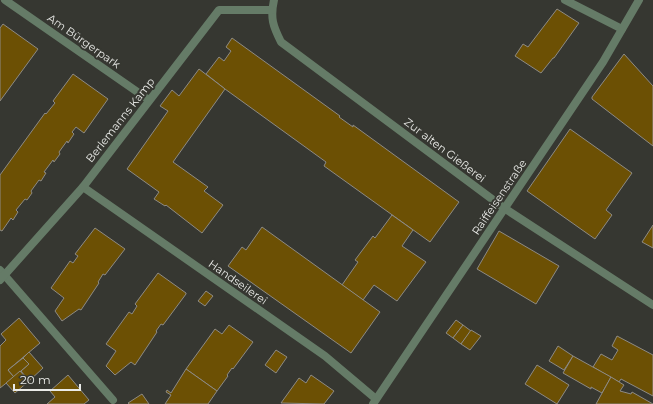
<svg xmlns="http://www.w3.org/2000/svg" width="653" height="404" font-family="Montserrat,sans-serif">
  <style>
    .building { fill: #6c5004; stroke: #8d8a84 }
    .lines { fill: none; stroke-linecap: round; stroke-linejoin: round }
    .street { stroke: #657b67; stroke-width: 8 }
    .labels { text-anchor: middle; dominant-baseline: central; stroke-width: 4; stroke-linejoin: round; paint-order: stroke }
    .street-label { font-size: 11px; fill: #eaebe8; stroke: #363731 }
  </style>
  <rect width="100%" height="100%" fill="#363731"/>
  <g class="building">
    <path d="M557 9 579 23 554 58H553L541 73 515 56 523 44 528 47Z"/>
    <path d="M3 24 38 49 0 101V28Z"/>
    <path d="M232 38 340 116 339 117 353 127V125L459 202 430 242 324 166 326 162 225 89 206 74 219 57 224 61 231 51 226 47Z"/>
    <path d="M624 54 653 86V146L592 99V97Z"/>
    <path d="M199 69 225 89 173 162 208 187 204 191 223 205 202 233 166 205 165 206 154 199 159 192 127 169 168 111 160 106 172 90 179 96Z"/>
    <path d="M73 74 108 99 84 133 76 127 72 132 74 134 68 143 67 141 59 152 60 154 54 162 53 160 44 172 46 173 41 181 39 180 31 191 32 193 27 200 25 199 16 210 18 212 13 220 11 218 2 231 0 230V175L45 113 46 114 55 103 53 101Z"/>
    <path d="M570 129 632 173 606 210 612 215 595 239 527 191Z"/>
    <path d="M392 215 413 230 402 246 426 262 397 301 374 285 363 300 342 285 358 262 355 260 373 236 375 238Z"/>
    <path d="M653 225V248L642 242Z"/>
    <path d="M262 227 380 312 351 353 228 266 242 247 246 250Z"/>
    <path d="M95 228 125 249 105 275 103 274 98 282 99 283 81 310 79 309 62 321 55 311 64 298 51 288 70 261 73 263 78 256 75 254Z"/>
    <path d="M499 231 559 266 536 304 477 269Z"/>
    <path d="M158 273 186 293V294L163 325 161 324 156 331 157 332 135 365 131 362 115 375 106 366 116 351 106 344 129 312 132 314 137 306 135 304Z"/>
    <path d="M206 291 213 296 205 306 198 301Z"/>
    <path d="M19 318 40 343 8 370 14 377 0 388V346L6 340 1 334Z"/>
    <path d="M456 320 463 325 453 338 446 333Z"/>
    <path d="M229 325 253 342 233 369 232 368 227 375 228 376 217 391 186 369 215 329 222 334Z"/>
    <path d="M463 325 471 331 461 344 453 338Z"/>
    <path d="M471 330 481 336 470 350 461 344Z"/>
    <path d="M617 336 653 355V396L621 379 619 382 593 367 601 354 612 360 618 350 612 346Z"/>
    <path d="M558 346 573 356 564 370 549 361Z"/>
    <path d="M276 350 287 357 276 373 265 365Z"/>
    <path d="M29 352 43 368 29 381 21 371 29 364 23 358Z"/>
    <path d="M573 356 611 377 602 393 591 387V389L563 373Z"/>
    <path d="M23 358 29 364 14 377 8 370Z"/>
    <path d="M537 365 569 385 557 404 525 384Z"/>
    <path d="M186 369 217 391 208 404H165L171 395 166 392 167 390 171 393Z"/>
    <path d="M20 371 29 381 15 393 6 383Z"/>
    <path d="M68 375 89 400 84 404H47L55 397 50 391Z"/>
    <path d="M311 375 334 391 324 404 281 403 299 378 306 383Z"/>
    <path d="M611 377 624 385 620 391 631 394 632 392 653 404H596Z"/>
    <path d="M142 394 149 404H129L128 403Z"/>
  </g>
  <g class="lines">
    <g class="street">
      <path d="M5 0 149 100"/>
      <path d="M274 0C270 18 273 26 281 42L504 208 653 305"/>
      <path d="M565 0 622 29"/>
      <path d="M83 187 325 356 376 399"/>
      <path d="M0 270 113 400"/>
      <path d="M0 280 83 187 219 10H272"/>
      <path d="M373 404 603 62 639 0"/>
    </g>
  </g>
  <g class="labels">
    <g class="street-label">
      <text transform="translate(84 41) rotate(35)">Am Bürgerpark</text>
      <text transform="translate(120 120) rotate(-52)">Berlemanns Kamp</text>
      <text transform="translate(445 150) rotate(37)">Zur alten Gießerei</text>
      <text transform="translate(499 197) rotate(-56)">Raiffeisenstraße</text>
      <text transform="translate(238 282) rotate(35)">Handseilerei</text>
    </g>
  </g>
  <path d="M14 384v6h66v-6" fill="none" stroke="#eaebe8" stroke-width="2"/>
  <text x="20" y="384" font-size="12" fill="#eaebe8" stroke="#363731" stroke-width="3" paint-order="stroke">20 m</text>
</svg>
